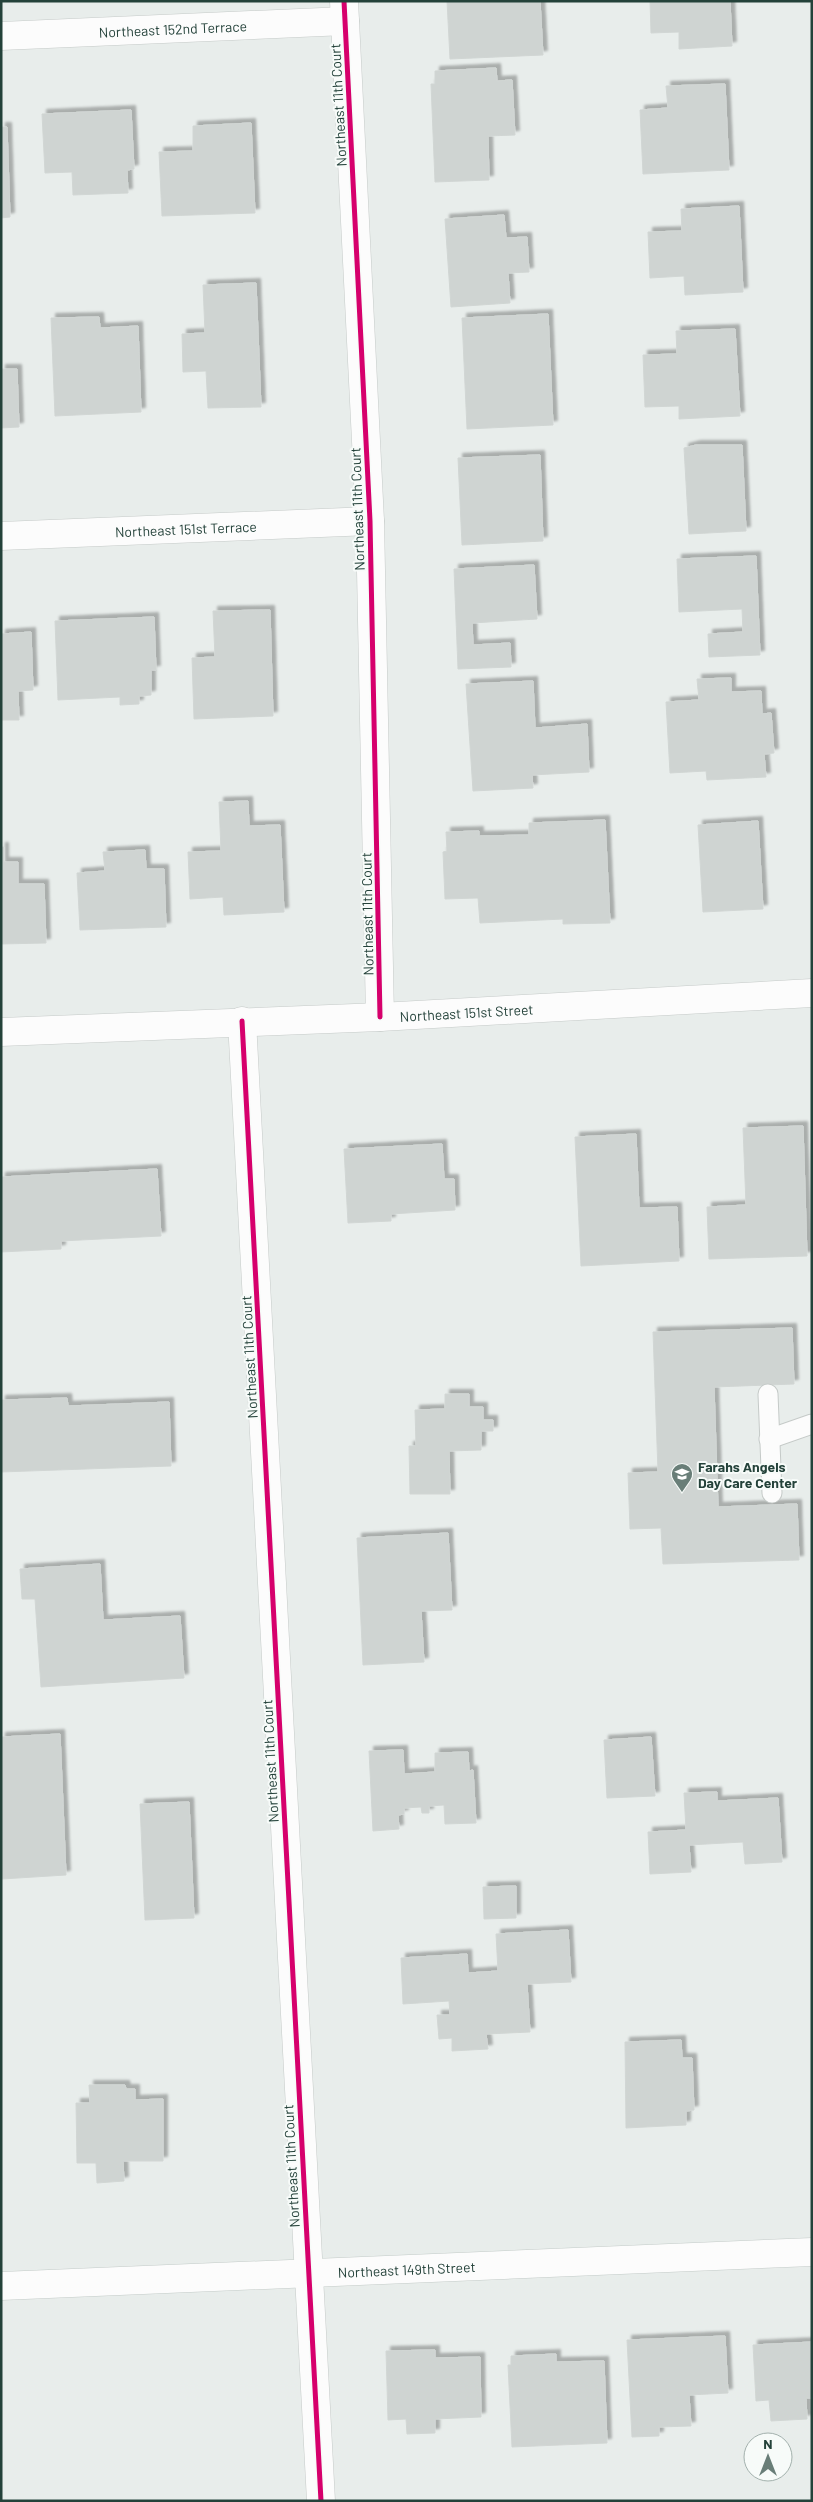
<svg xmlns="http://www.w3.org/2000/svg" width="813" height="2502" font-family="Barlow,sans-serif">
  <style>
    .building { fill: #cfd4d2; stroke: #d1d6d4; filter: url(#shadow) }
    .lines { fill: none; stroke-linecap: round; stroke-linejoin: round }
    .lane-casing { stroke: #c5cac8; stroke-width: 21 }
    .street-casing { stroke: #c5cac8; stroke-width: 29 }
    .secondary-casing { stroke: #c3cbc8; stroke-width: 29 }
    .lane { stroke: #fcfcfc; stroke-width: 19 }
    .street { stroke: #fcfcfc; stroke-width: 28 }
    .secondary { stroke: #fcfcfc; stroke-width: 28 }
    .cycleway-casing { stroke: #f7fbf9; stroke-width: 8 }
    .cycleway { stroke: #d6006c; stroke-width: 5 }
    .labels { text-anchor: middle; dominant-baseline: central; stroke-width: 4; stroke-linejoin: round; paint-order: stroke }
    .street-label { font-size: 14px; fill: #24423a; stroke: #f7fbf9 }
    .poi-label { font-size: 14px; font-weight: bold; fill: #24423a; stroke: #f7fbf9; text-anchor: start }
  </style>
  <defs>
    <filter id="shadow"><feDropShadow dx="4.5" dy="-4.5" stdDeviation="1" flood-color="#0004"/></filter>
  </defs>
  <rect width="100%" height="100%" fill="#e8edeb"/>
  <g class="building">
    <path d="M447 1H540L543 55 450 59Z"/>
    <path d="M650 1H730L732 46 679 49V32L651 33Z"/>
    <path d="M496 68 497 81 512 80 515 135 488 136 489 180 435 182 431 84H435V71Z"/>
    <path d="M725 84 729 170 643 174 640 110 668 108 666 86Z"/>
    <path d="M131 110 134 169 127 170 128 193 73 195 72 172 45 173 42 114Z"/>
    <path d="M251 123 255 213 162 216 159 152 193 151V126Z"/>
    <path d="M1 127H7L10 217 1 218Z"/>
    <path d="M739 206 743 292 685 295 684 276 650 278 648 232 682 231 681 209Z"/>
    <path d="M504 215 506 238 527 237 529 272 508 273 510 303 451 307 445 219Z"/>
    <path d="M256 283 261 407 208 408 206 371 183 372 182 334 205 333 203 285Z"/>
    <path d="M548 314 553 425 467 429 462 318Z"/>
    <path d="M99 317 100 328 138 326 141 412 55 416 51 318Z"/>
    <path d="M735 329 740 416 679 419V406L645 407 643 355 677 354 676 331Z"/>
    <path d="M1 369H17L19 427 1 428Z"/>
    <path d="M696 445H742L746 531 689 534 684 448Z"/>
    <path d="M540 455 543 541 462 545 458 458Z"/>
    <path d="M756 556 760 655 709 657 708 634 743 632 742 609 679 612 677 559Z"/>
    <path d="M534 565 537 619 472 623 473 645 510 643 511 667 458 669 454 569Z"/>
    <path d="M270 610 273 716 194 719 192 658 215 657 213 611Z"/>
    <path d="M154 617 156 670H151V695L139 696V704L120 705V697L58 700 55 621Z"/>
    <path d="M31 632 33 690 18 691 19 720H1V634Z"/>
    <path d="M731 678V692L761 691 762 714 771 713 774 753 764 754 766 777 707 780 706 771 670 773 666 702 699 700 697 679Z"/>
    <path d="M533 681 535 728 587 724 589 772 532 775 533 788 473 791 466 684Z"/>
    <path d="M248 801 249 826 280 825 284 912 224 915 223 897 190 899 188 852 221 851 219 802Z"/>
    <path d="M605 820 610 923 563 924V919L480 923 478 898 445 899 443 852 447 851 446 832 479 831V836L529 835V823Z"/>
    <path d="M758 821 763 909 703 912 698 825Z"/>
    <path d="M1 847H4V862H18V884H44L46 943 1 944Z"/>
    <path d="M145 850 146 869H164L166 927 80 930 77 873 105 871 103 852Z"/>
    <path d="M803 1126 807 1256 709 1259 707 1207 746 1205 743 1128Z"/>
    <path d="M636 1134 639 1208 677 1207 679 1261 581 1266 575 1137Z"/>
    <path d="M442 1144 444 1179H454L455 1210 391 1214V1221L348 1223 344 1149Z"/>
    <path d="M157 1169 161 1236 61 1241V1249L1 1252V1177Z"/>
    <path d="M792 1328 794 1384 714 1387 718 1507 797 1504 799 1560 663 1564 661 1528 630 1529 628 1473 658 1472 653 1332Z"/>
    <path d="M445 1394H469V1407H483V1420H493V1431H481V1450L449 1451 450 1494H410L409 1446H416L415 1410 445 1409Z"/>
    <path d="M67 1398 68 1406 169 1402 171 1466 1 1472V1400Z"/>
    <path d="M448 1533 452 1610 421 1611 424 1662 363 1665 357 1538Z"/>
    <path d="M100 1564 103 1620 180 1616 184 1678 41 1687 35 1599H22L20 1569Z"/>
    <path d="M60 1734 66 1875 2 1879 1 1737Z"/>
    <path d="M651 1737 655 1796 607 1798 604 1740Z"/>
    <path d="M403 1750 404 1774 435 1772V1753L468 1752 469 1771 473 1770 476 1823 445 1824 444 1805 429 1806V1813H422L421 1807 404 1808V1814L398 1815 399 1829 373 1831 369 1751Z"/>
    <path d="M717 1792V1801L778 1798 782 1862 745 1864 743 1842 689 1845 691 1872 650 1874 648 1832 686 1830 684 1793Z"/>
    <path d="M189 1802 194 1918 145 1920 140 1804Z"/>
    <path d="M516 1886V1918L484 1919 483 1887Z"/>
    <path d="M568 1930 571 1982 527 1984 530 2032 486 2034 488 2049 452 2051V2038L439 2039 437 2015H450L449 2001 403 2004 401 1958 467 1954 468 1973 498 1971 496 1934Z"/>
    <path d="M681 2040 682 2058H692L694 2110 686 2111V2125L626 2128 625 2042Z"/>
    <path d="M89 2085H125L126 2089H135V2100L163 2099V2161H123L124 2181 97 2183 96 2163H77L76 2103H90Z"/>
    <path d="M725 2336 728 2393 689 2395 691 2426 659 2427V2436L632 2437 627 2340Z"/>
    <path d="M812 2342V2398H806L807 2419 771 2421 769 2400 756 2401 753 2345Z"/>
    <path d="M435 2350V2358L480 2357 481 2417 435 2419V2433L407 2434 406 2419 388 2420 386 2351Z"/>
    <path d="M556 2354V2362L604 2361 607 2443 512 2447 508 2365H511V2356Z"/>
  </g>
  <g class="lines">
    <g class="lane-casing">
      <g id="lane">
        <path d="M768 1394 772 1493"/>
        <path d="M769 1439 812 1424"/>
      </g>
    </g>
    <g class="street-casing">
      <g id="street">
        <path d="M344 1 370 521 380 1017"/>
        <path id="s1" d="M1 36 345 21"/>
        <path id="s2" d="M1 536 370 521"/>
        <path d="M242 1021 321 2501"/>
        <path id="s3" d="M1 1032 380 1017 812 993"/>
      </g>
    </g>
    <g class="secondary-casing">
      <g id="secondary">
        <path id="s4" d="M1 2286 812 2252"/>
      </g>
    </g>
    <use href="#lane" class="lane"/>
    <use href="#street" class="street"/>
    <use href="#secondary" class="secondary"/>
    <g class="cycleway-casing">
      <g id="cycleway">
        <path d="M344 1 370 521 380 1017"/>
        <path d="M242 1021 321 2501"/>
      </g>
    </g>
    <use href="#cycleway" class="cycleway"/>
  </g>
  <defs>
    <g id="school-pin" transform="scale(1.125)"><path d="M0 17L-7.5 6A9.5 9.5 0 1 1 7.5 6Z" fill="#697e78" stroke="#f7fbf9"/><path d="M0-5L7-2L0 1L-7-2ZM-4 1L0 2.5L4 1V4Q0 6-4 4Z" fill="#fff"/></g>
  </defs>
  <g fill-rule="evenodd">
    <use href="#school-pin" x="682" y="1474"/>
  </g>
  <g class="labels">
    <g class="street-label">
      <text stroke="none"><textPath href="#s1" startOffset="172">Northeast 152nd Terrace</textPath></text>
      <text transform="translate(338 105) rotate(-93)">Northeast 11th Court</text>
      <text transform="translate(357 509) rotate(-92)">Northeast 11th Court</text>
      <text stroke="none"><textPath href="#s2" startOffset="185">Northeast 151st Terrace</textPath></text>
      <text transform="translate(367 914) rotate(-91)">Northeast 11th Court</text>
      <text stroke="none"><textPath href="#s3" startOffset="466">Northeast 151st Street</textPath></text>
      <text transform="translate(249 1357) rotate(-93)">Northeast 11th Court</text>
      <text transform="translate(270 1761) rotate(-93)">Northeast 11th Court</text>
      <text transform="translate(291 2166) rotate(-93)">Northeast 11th Court</text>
      <text stroke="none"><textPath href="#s4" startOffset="406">Northeast 149th Street</textPath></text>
    </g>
    <g class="poi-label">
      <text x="698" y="1466">Farahs Angels<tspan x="698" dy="16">Day Care Center</tspan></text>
    </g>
  </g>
  <rect width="813" height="2502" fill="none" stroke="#24423a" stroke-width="5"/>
  <g transform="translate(768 2457)"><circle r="24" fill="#f7fbf9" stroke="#a3b1ad"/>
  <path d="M0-4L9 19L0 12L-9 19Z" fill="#697e78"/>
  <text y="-8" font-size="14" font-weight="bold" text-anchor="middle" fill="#24423a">N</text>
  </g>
</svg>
